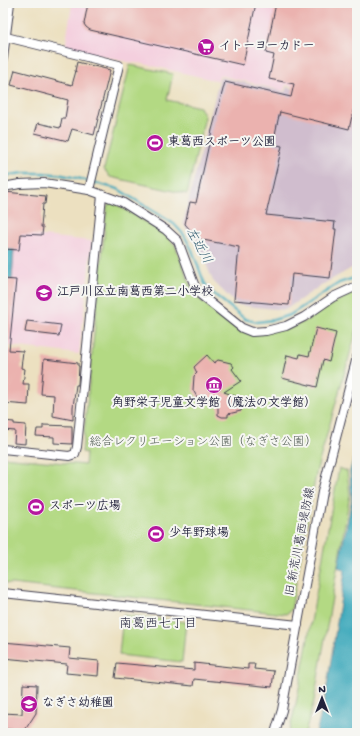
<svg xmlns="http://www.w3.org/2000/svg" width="360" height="736" font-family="'Gochi Hand','Klee One',sans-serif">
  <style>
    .built { fill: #f4cfde }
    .industrial { fill: #d0bdce }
    .green { fill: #b3d983; stroke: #6a7e5f }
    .water { fill: #3ca9bb; stroke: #2f667b }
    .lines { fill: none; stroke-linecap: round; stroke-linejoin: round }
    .stream { stroke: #3ca9bb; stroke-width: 2.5 }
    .building { fill: #ebb2af }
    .minor-casing { stroke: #403e4f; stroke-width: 10 }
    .minor { stroke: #fff; stroke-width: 8 }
    .labels { text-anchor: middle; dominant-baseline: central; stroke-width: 4; stroke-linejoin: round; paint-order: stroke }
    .poi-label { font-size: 12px; font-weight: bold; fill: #22223b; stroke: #f6f6f2; text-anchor: start }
    .park-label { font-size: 12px; fill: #4e5951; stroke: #f6f6f2 }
    .street-label { font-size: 12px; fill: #22223b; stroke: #f6f6f2 }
    .water-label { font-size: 13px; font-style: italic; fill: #2c586e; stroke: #f6f6f2 }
    .neighbourhood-label { font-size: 13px; fill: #22223b; stroke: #f6f6f2 }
  </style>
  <rect width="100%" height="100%" fill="#f6f6f2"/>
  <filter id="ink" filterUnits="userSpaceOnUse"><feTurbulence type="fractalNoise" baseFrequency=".025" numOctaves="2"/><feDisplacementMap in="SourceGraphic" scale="8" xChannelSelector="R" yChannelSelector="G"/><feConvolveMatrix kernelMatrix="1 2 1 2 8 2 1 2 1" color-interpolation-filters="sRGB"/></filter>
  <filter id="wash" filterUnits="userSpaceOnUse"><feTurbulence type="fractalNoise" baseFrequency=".012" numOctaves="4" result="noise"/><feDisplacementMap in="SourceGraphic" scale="16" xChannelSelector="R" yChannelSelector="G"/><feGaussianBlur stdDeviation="0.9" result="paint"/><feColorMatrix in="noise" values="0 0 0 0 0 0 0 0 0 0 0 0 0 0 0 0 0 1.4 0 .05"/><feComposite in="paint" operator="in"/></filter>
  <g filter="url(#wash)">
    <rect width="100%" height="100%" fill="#ece0c0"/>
    <g class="built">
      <path d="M64 3H357V100L286 85 284 91 219 75 218 81 144 64 128 62 65 48 72 4Z"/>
      <path d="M3 232 92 241 79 354 3 345Z"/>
    </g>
    <path class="industrial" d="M220 77 285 92 287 87 357 102V265L320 286 285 310 237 305 213 281 202 254 183 223Z"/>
    <g class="green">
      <path d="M130 65 173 74 167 100 200 107 205 117 187 194 110 177 104 169Z"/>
      <path d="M111 201 163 233 175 245 194 295 240 331 288 329 306 321 334 303 357 291V329L317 469 291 610 286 614 3 583V457L85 465 86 453 82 452 107 207Z"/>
      <path d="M339 468 347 471 350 495 314 701 305 733H289L297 699Z"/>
      <path d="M123 615 186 622 182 662 119 655Z"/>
    </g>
    <g class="water">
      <path d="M3 249H14L12 280 3 279Z"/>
      <path d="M357 445V733H316L325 699 345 571 343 569 338 567 352 500 350 471Z"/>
    </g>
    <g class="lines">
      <path class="stream" d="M3 176 23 173H44L63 175 81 179 118 189 174 224 184 235 192 250 204 282 209 290 245 319 257 322 273 320 290 315 339 283 357 277"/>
    </g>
    <g id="blocks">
      <g class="building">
        <path d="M88 3H256L243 65 90 30 86 27 84 24Z"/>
        <path d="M276 3H357V90L354 103H355L349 129 280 112 278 120 273 144 282 146 266 215 335 222 334 229H336L330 278 292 274 289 305 234 300 239 247 198 239 185 224 190 202 196 203 212 130 225 82 291 97 294 84 269 79 274 55 266 53Z"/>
        <path d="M77 62 110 70 94 135 72 129 68 141 35 133 38 123 60 128 62 118H65L68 100 11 85 15 70 72 85 76 71H75Z"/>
        <path d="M5 192 46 196 45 204H43L41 227H43L42 235 21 234 19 250 3 249V211Z"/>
        <path d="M3 279 16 280 9 350 23 351 21 368 25 369 23 384H29L28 405 3 403Z"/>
        <path d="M27 321 61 325 59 336 25 332Z"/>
        <path d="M316 328 336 333 329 362 323 360 317 387 282 378 287 355 299 358 300 354 309 356Z"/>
        <path d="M207 355 214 363 218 360 231 363 234 367 232 369 241 381 224 392 244 399 241 411 228 414V417H222L218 415V406L213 399 201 404 193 390 194 376 197 373 194 367Z"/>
        <path d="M44 359 78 363V366H79L78 385H76L73 407V420L53 416 54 395 41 394Z"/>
        <path d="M3 421 14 422V424L26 425 25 444 14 443 15 431 3 430Z"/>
        <path d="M43 425 72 426V444L54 443V437L36 436 37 429H43Z"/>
        <path d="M3 642 70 648 69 658 99 661 98 676 66 673 67 664 3 658Z"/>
        <path d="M117 663 194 670V663L248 669V664H255L254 669 274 671 272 687 194 679 193 686 115 678Z"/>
        <path d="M23 684 37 685 36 713 25 730 3 729V713L22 714Z"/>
      </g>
    </g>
  </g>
  <g filter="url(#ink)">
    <use href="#blocks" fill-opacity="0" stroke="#403e4f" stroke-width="1"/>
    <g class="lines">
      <g class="minor-casing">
        <g id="minor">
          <path d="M6 37 119 65 89 190"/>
          <path d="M3 58 10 3"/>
          <path d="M3 187 20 184 44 183 89 190 122 202 166 230 178 241 197 292 242 328 252 332 266 331 286 326 304 317 333 297 357 286"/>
          <path d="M3 449 69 456 75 454 77 447 102 195"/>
          <path d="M3 593 298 625"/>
          <path d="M275 733 282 710 322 492 357 357"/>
        </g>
      </g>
      <use href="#minor" class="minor"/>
    </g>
  </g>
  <defs>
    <g id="supermarket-disc" transform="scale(0.9)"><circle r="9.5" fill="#b5179e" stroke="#f6f6f2"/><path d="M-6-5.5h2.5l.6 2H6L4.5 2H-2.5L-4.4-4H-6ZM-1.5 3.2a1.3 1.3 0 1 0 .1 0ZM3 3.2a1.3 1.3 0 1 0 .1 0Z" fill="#fff"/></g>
    <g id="stadium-disc" transform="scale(0.9)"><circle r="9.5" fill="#b5179e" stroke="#f6f6f2"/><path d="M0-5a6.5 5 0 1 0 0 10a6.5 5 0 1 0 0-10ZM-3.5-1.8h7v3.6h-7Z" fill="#fff"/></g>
    <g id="school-disc" transform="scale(0.9)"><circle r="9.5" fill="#b5179e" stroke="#f6f6f2"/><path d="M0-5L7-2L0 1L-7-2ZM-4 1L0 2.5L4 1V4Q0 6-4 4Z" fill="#fff"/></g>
    <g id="museum-disc" transform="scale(0.9)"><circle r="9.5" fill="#b5179e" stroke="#f6f6f2"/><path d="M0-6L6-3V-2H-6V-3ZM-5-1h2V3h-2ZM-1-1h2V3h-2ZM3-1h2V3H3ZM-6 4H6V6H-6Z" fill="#fff"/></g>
  </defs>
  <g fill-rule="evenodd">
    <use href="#supermarket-disc" x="206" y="47"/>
    <use href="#stadium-disc" x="155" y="143"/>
    <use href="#school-disc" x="44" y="293"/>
    <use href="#museum-disc" x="214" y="385"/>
    <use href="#stadium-disc" x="36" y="507"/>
    <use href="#stadium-disc" x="156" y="534"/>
    <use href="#school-disc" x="29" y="704"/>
  </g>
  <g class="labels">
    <g class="poi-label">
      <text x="219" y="47">イトーヨーカドー</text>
      <text x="168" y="143">東葛西スポーツ公園</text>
      <text x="57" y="293">江戸川区立南葛西第二小学校</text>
      <text x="214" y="404" text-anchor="middle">角野栄子児童文学館（魔法の文学館）</text>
      <text x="49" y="507">スポーツ広場</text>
      <text x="169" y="534">少年野球場</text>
      <text x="42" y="704">なぎさ幼稚園</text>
    </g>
    <g class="park-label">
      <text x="203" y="443">総合レクリエーション公園（なぎさ公園）</text>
    </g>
    <g class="street-label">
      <text transform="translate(301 542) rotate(-79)">旧 新荒川葛西堤防線</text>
    </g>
    <g class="water-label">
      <text transform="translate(198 246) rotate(61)">左近川</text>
    </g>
    <g class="neighbourhood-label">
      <text x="158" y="624">南葛西七丁目</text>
    </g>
  </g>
  <rect width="360" height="736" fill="none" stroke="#f6f6f2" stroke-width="16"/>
  <g transform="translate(322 698)" stroke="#f6f6f2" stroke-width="3" paint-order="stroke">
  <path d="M0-3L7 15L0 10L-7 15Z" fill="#22223b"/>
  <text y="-6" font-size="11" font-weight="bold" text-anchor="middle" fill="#22223b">N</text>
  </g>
</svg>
